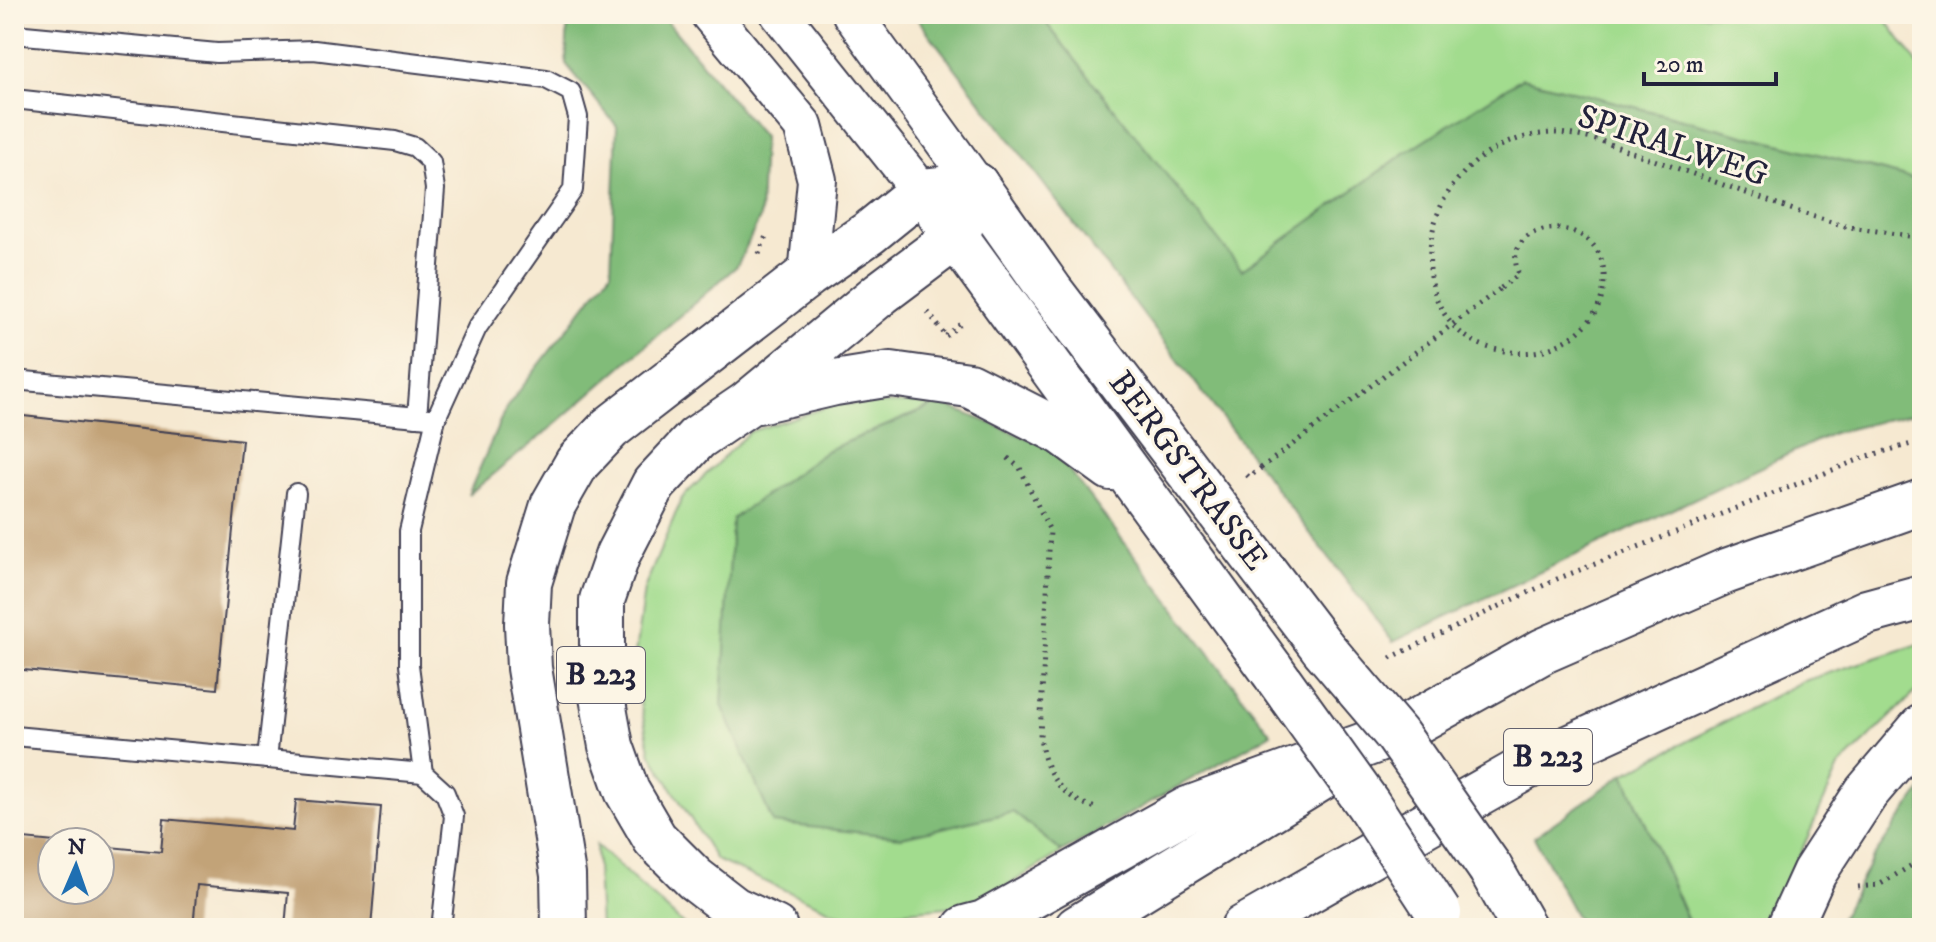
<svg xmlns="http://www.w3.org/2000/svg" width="1936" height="942" font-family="'IM FELL DW Pica',serif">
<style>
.green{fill:#a2dc8e;stroke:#627f64;stroke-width:2}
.forest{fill:#81bc79;stroke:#526f5a;stroke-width:2}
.building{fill:#c2a378}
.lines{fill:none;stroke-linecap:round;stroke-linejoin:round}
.lane-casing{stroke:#424052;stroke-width:22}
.street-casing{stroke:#424052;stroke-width:42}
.secondary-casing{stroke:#424052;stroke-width:48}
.primary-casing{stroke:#424052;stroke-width:48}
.path{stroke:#424052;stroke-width:5;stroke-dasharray:2 6;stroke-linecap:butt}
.lane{stroke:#fff;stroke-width:18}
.street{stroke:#fff;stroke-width:38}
.secondary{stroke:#fff;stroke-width:44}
.primary{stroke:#fff;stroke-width:44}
.primary-bridge-casing{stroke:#424052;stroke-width:48;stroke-linecap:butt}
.path-bridge{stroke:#424052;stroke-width:5;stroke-dasharray:2 6;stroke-linecap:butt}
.primary-bridge{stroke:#fff;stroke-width:44}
.labels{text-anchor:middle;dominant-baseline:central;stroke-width:6;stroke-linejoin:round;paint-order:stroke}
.shield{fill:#fcf5e5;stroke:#63616e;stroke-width:2}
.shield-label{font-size:32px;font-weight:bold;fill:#22223b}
.street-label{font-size:34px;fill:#22223b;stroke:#fcf5e5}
</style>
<rect width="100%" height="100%" fill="#fcf5e5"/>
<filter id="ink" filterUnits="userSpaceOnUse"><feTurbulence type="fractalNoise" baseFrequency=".0125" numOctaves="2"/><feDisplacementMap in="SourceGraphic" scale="16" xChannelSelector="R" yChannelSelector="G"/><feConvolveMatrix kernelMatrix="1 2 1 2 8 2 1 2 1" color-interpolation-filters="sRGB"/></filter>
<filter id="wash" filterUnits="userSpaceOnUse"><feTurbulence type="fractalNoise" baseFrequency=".006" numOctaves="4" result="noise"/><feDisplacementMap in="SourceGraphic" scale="32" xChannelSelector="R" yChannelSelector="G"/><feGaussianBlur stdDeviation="1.8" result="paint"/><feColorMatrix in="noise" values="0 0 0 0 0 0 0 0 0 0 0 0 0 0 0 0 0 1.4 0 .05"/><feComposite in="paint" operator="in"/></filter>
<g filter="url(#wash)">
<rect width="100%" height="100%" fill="#f6e9d1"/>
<g class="green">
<path d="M 1039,14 L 1882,14 L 1922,70 L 1922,181 L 1522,78 L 1405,153 L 1242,271 Z"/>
<path d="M 940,403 L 828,450 L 901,837 L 1013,812 L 1062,852 L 977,904 L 846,917 L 716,860 L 651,754 L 633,669 L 644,589 L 682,498 L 749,432 L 836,404 Z"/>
<path d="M 1922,643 L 1922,686 L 1839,767 L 1767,928 L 1691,928 L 1624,774 L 1801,682 Z"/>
<path d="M 596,845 L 687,928 L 600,928 Z"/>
</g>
<g class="forest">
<path d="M 568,14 L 661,14 L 763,137 L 760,218 L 737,266 L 552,427 L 468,495 L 506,408 L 611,272 L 617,126 L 566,64 Z"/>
<path d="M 914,14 L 1039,14 L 1242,270 L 1405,153 L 1522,78 L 1922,181 L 1922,411 L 1833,433 L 1393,642 Z"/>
<path d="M 940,403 L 1052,448 L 1271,734 L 1062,852 L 1013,812 L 901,837 L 773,823 L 722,705 L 732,519 L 828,450 Z"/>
<path d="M 1624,774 L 1691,928 L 1582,928 L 1534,837 Z"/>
<path d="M 1922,789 L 1922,928 L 1836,928 L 1872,859 Z"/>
</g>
<g id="blocks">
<g class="building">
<path d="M 14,415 L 242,440 L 217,689 L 14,669 Z"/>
<path d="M 296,800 L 381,807 L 371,928 L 285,928 L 288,893 L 197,885 L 193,928 L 14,928 L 14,838 L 55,842 L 52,842 L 52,890 L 100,890 L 100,846 L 161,852 L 164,819 L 293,831 Z"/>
</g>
</g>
</g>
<g filter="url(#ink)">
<use href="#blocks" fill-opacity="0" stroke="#424052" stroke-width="2"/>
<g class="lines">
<defs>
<g id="lane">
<path d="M 14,34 L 217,53 L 314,50 L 546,79 L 571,92 L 578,117 L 573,190 L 477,328 L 436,418 L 409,531 L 409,665 L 423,773 L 445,793 L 454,816 L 441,928"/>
<path d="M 14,99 L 395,141 L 415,147 L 431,162 L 435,189 L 417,417"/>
<path d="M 14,380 L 429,418"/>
<path d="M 14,736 L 423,773"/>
<path d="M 267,759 L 296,493"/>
</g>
<g id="street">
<path d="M 710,14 L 803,126 L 817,180 L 808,275"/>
<path d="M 780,14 L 921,191"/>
<path d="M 852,14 L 976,185"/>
</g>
<path id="secondary" d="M 1077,928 L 1349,761"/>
<g id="primary">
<path d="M 976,185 L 1050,290 L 1323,648"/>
<path d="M 940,215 L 1272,670"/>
<path d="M 758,401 L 835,383 L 891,374 L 969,385 L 1063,433 L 1111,468"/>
<path d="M 1490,868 L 1524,928"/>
<path d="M 564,928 L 563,875 L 529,668 L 527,624 L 529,583 L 553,505 L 577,463 L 610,428 L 808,275 L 869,233 L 921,191 L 976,185"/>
<path d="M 775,928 L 734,909 L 695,879 L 655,839 L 627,791 L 611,746 L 602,697 L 602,600 L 618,554 L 654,484 L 697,438 L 747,404 L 881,293 L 957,236 L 976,185"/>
<path d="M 965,928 L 984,923 L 1188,809 L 1392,735 L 1543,651 L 1724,572 L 1922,502"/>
<path d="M 1243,928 L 1523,769 L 1867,612 L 1922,597"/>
<path d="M 1789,928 L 1814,873 L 1866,793 L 1922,727"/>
</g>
</defs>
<use href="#lane" class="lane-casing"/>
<use href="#street" class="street-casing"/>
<use href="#secondary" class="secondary-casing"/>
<use href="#primary" class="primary-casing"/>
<g class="path">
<path d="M 759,254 L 767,233"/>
<path d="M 1501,288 L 1519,274 C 1493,215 1622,205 1602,296 C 1596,320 1575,338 1553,347 C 1538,353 1521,354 1505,351 C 1437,342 1417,274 1437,216 C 1454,167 1503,134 1554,133 C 1570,133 1586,138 1601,141 L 1802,213 L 1844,226 L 1922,238"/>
<path d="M 928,312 L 946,336"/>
<path d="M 946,336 L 964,321"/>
<path d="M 1008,458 L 1020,468 L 1050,531 L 1040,736 C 1044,772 1060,798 1096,808"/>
<path d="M 1247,475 L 1249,477 L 1261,468"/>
<path d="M 1390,658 L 1557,579 L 1868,456 L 1922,441"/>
<path d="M 1858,887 L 1879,885 L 1922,859"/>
</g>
<use href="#lane" class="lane"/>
<use href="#street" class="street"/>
<use href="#secondary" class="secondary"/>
<use href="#primary" class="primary"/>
<defs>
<g id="primary-bridge">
<path d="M 1323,648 L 1397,735 L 1490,868"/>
<path d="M 1272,670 L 1368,804 L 1439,913"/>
</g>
</defs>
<use href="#primary-bridge" class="primary-bridge-casing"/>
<path class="path-bridge" d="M 1261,468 L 1501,288"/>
<use href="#primary-bridge" class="primary-bridge"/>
</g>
</g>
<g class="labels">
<g class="shield">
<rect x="557" y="647" width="88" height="56" rx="6"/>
<rect x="1504" y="729" width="88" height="56" rx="6"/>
</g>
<g class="shield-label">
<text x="601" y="675">B 223</text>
<text x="1548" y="757">B 223</text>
</g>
<g class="street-label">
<text transform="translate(1673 146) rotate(18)">SPIRALWEG</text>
<text transform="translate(1188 471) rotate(53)">BERGSTRASSE</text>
</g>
</g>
<rect width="1936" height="942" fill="none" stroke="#fcf5e5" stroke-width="48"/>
<g transform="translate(76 866) rotate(2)"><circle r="38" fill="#fcf5e5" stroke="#a5a1a1" stroke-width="2"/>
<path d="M0-6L14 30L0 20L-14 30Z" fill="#1f6fb2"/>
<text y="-12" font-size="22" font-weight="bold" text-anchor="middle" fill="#22223b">N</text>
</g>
<path d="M1644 72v12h132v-12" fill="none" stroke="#22223b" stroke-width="4"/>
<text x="1656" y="72" font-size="24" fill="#22223b" stroke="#fcf5e5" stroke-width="6" paint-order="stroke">20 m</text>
</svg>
